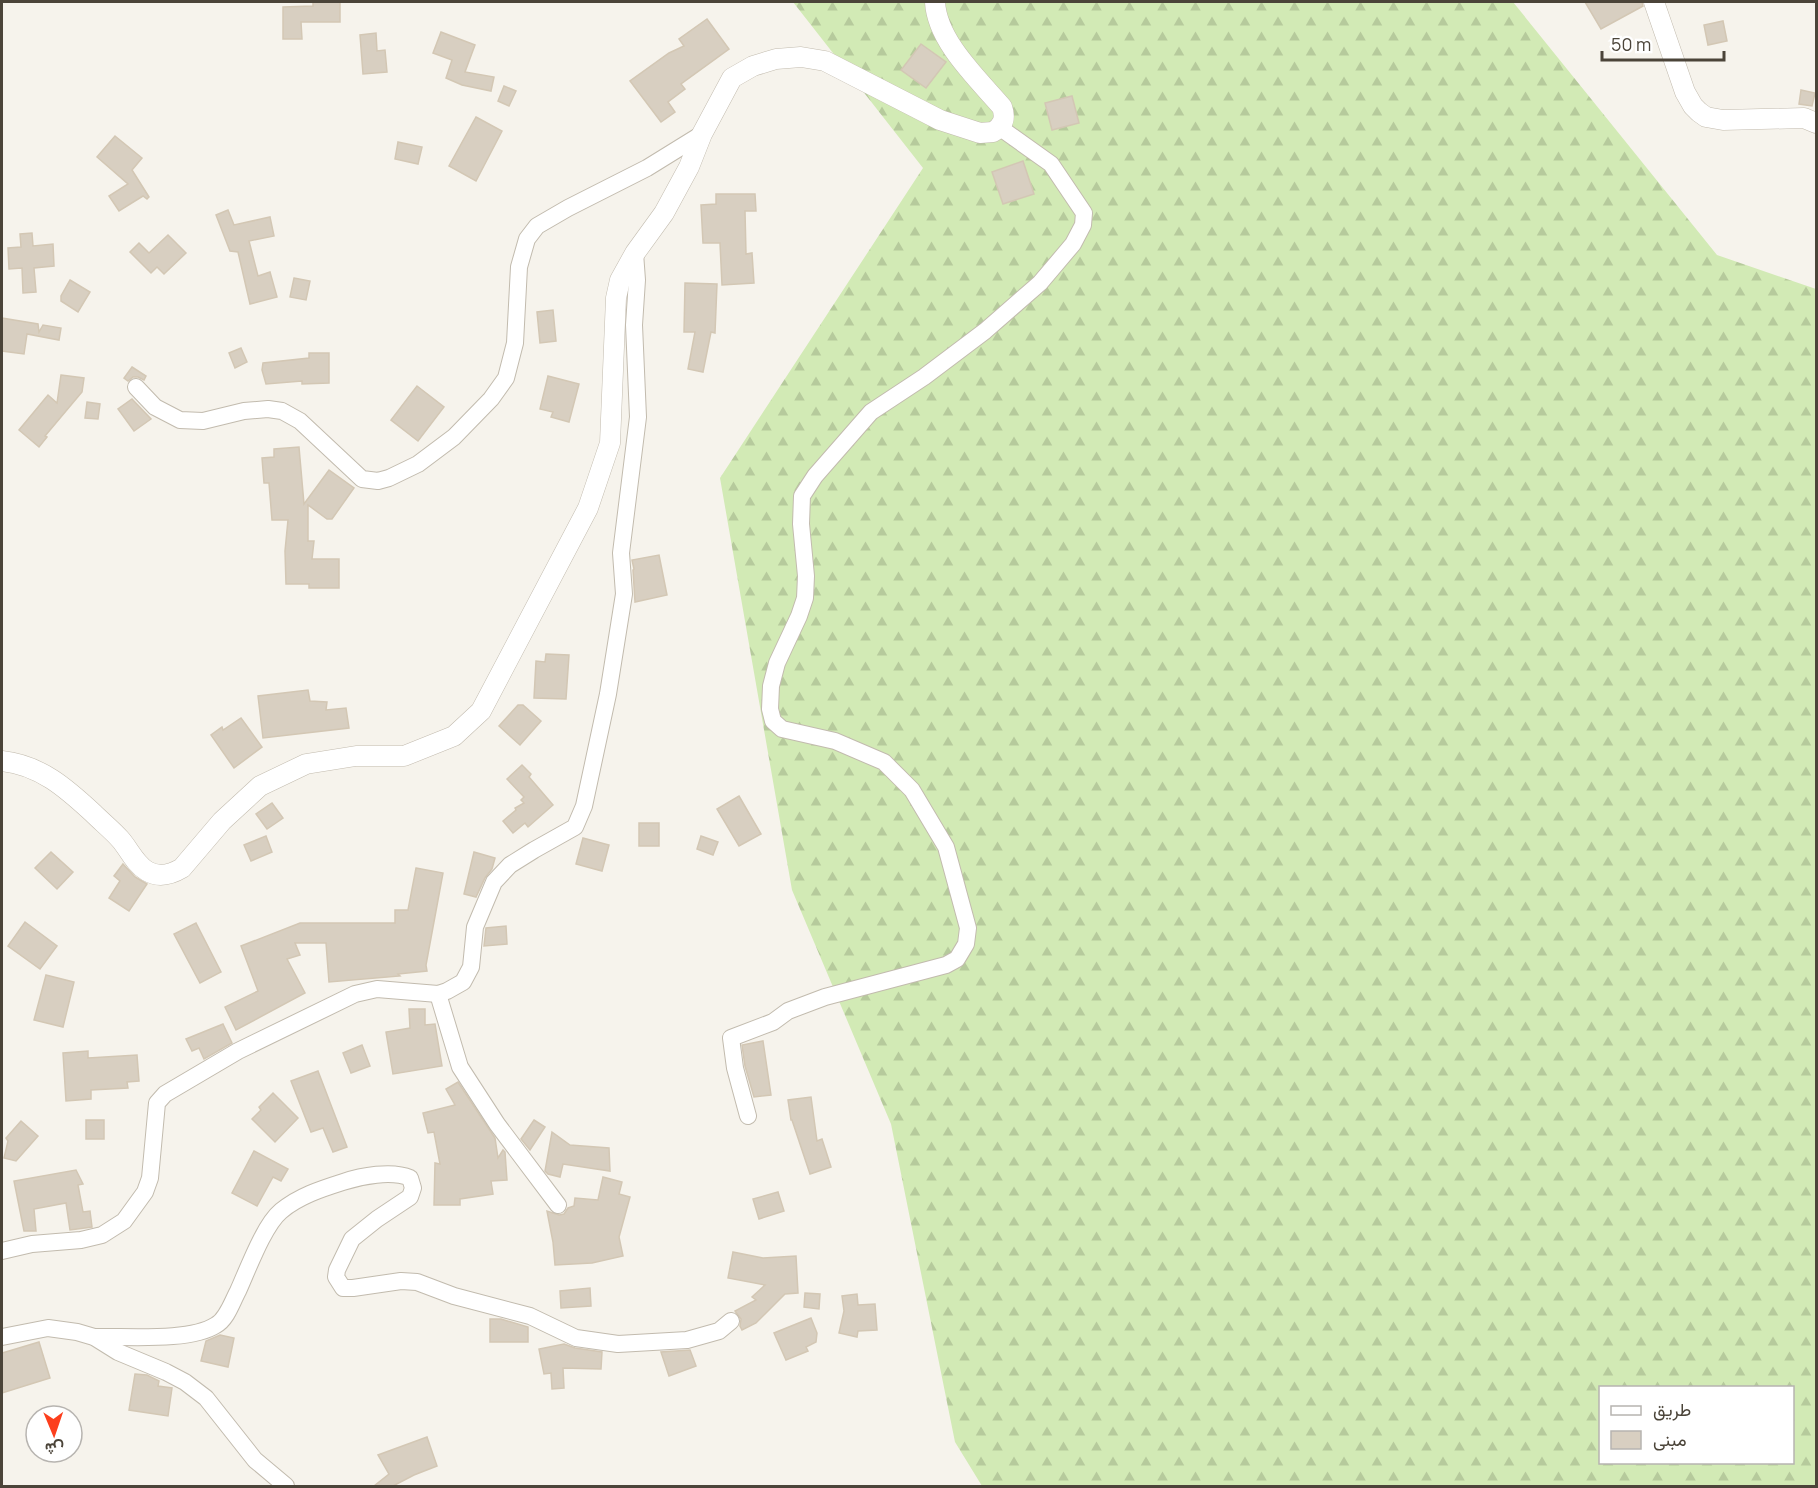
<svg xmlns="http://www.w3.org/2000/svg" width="1818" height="1488" font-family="Manrope,Vazirmatn,sans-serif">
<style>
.forest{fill:url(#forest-firs);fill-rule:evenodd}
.building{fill:#d8cfc1;stroke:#d3c7b4;stroke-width:1.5}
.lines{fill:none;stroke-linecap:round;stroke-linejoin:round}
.minor-casing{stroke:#c2bbae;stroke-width:18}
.tertiary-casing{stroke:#c2bbae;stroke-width:21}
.minor{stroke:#fff;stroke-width:16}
.tertiary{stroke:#fff;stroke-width:20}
</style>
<defs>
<pattern id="forest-firs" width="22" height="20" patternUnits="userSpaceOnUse" patternTransform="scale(1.5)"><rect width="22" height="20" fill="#d2eab5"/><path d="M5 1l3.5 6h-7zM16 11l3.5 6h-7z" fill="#b6ca9c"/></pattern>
</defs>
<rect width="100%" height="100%" fill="#f6f3ec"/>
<path class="forest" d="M 793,2 L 1513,2 L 1717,255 L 1816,289 L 1816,1486 L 982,1486 L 955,1442 L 891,1124 L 792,890 L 720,478 L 923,168 ZM 1600,1388 L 1792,1388 L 1792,1462 L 1600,1462 Z"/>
<g class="building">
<path d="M 313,2 L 340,2 L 340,22 L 301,22 L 302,39 L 283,39 L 283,7 L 313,6 Z"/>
<path d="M 1585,2 L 1642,2 L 1643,6 L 1601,29 Z"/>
<path d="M 707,19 L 729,49 L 681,84 L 685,89 L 668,102 L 675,112 L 661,122 L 630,81 L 669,53 L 684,46 L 679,39 Z"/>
<path d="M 1723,21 L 1727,41 L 1708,45 L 1704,25 Z"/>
<path d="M 441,32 L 475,45 L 465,72 L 494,77 L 491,91 L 462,85 L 446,78 L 452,60 L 433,53 Z"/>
<path d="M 376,33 L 377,51 L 385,50 L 387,72 L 363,74 L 360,35 Z"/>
<path d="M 921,44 L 946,62 L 926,88 L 901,70 Z"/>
<path d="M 504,86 L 516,91 L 509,106 L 498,101 Z"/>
<path d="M 1801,90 L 1815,93 L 1812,106 L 1799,104 Z"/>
<path d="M 1072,96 L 1079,123 L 1052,130 L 1045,103 Z"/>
<path d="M 476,117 L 502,131 L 476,181 L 449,166 Z"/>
<path d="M 115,136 L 142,158 L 132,170 L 149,197 L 147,199 L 143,196 L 119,211 L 109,196 L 128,184 L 97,157 Z"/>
<path d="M 398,142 L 422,147 L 418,164 L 395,159 Z"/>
<path d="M 1023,161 L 1034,194 L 1003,204 L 992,172 Z"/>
<path d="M 716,194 L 755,194 L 756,211 L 745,211 L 746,254 L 752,253 L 754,283 L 722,285 L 720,243 L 703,243 L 701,205 L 716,204 Z"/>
<path d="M 228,210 L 234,225 L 270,217 L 274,236 L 249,241 L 258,276 L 270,272 L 277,297 L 250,304 L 238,252 L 230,251 L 216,215 Z"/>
<path d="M 32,233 L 33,246 L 53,244 L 54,266 L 34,268 L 36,292 L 23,293 L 22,268 L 9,269 L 8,248 L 21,247 L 20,234 Z"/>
<path d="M 168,235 L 186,253 L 164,274 L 157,267 L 151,273 L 130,252 L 139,243 L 149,253 Z"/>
<path d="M 294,278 L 310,281 L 306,300 L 290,297 Z"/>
<path d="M 70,280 L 90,292 L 78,312 L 61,301 L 61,296 Z"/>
<path d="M 685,283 L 717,284 L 715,333 L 711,332 L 703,372 L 688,369 L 695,332 L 684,332 Z"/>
<path d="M 553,310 L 556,341 L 540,343 L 537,312 Z"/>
<path d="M 2,318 L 38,324 L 39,332 L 43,325 L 61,328 L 59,340 L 27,334 L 24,354 L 2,351 Z"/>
<path d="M 241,348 L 247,362 L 235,368 L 229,353 Z"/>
<path d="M 309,353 L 329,353 L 329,383 L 302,384 L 302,381 L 266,384 L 262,370 L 263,363 L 309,358 Z"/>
<path d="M 132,367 L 146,376 L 144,380 L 138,377 L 133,377 L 128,381 L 124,378 Z"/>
<path d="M 61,375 L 84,378 L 82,392 L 45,436 L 47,437 L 39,447 L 19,430 L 48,395 L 57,403 Z"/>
<path d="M 548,376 L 579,384 L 569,422 L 551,417 L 553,412 L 540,409 Z"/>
<path d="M 417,386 L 444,407 L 418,441 L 391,420 Z"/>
<path d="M 132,399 L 151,419 L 134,431 L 118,409 Z"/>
<path d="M 87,402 L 100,404 L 98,419 L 85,418 Z"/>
<path d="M 299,447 L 304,504 L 329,470 L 354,488 L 332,519 L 327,519 L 308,505 L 308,541 L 314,541 L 312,559 L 339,559 L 339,588 L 309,588 L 309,584 L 286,584 L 285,551 L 288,520 L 272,520 L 269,483 L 264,483 L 262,458 L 274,457 L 274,449 Z"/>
<path d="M 659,555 L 667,595 L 635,602 L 633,570 L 634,569 L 632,560 Z"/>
<path d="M 546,654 L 569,655 L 566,699 L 534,698 L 536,661 L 545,662 Z"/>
<path d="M 308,690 L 310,701 L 327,702 L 326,710 L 346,708 L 349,728 L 263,738 L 258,696 Z"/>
<path d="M 518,705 L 523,705 L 541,721 L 520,745 L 499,726 Z"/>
<path d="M 241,718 L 262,747 L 234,768 L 211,735 L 222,727 L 223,730 Z"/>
<path d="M 522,765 L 531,774 L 529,777 L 553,805 L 528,827 L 525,823 L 513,833 L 503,821 L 516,810 L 515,808 L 524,803 L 521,800 L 524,797 L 507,779 Z"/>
<path d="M 739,796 L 761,834 L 739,846 L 717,809 Z"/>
<path d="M 272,803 L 283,818 L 267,829 L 256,814 Z"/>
<rect x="639" y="823" width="20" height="23"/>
<path d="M 266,836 L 272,852 L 251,861 L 244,845 Z"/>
<path d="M 701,836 L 718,842 L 713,855 L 697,849 Z"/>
<path d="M 583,838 L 609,845 L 602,871 L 576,864 Z"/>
<path d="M 51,852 L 73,872 L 57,889 L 35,868 Z"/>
<path d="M 474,852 L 495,858 L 492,869 L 485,878 L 476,897 L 464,894 Z"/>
<path d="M 123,864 L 135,877 L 147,884 L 129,911 L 109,898 L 120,881 L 114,876 Z"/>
<path d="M 416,868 L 443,873 L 426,965 L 427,971 L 398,974 L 400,976 L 329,982 L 326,943 L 295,943 L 300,955 L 287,959 L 305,993 L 236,1030 L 225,1007 L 258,991 L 241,946 L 300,923 L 395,923 L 395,910 L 408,910 Z"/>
<path d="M 25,922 L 57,946 L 40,969 L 8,946 Z"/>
<path d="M 196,923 L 221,972 L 200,983 L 174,934 Z"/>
<path d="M 506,926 L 507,944 L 484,946 L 486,928 Z"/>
<path d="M 46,975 L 74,982 L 63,1027 L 34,1020 Z"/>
<path d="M 409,1009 L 425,1009 L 425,1025 L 435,1024 L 442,1066 L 393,1074 L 386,1032 L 410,1028 Z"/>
<path d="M 223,1024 L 232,1043 L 204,1059 L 199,1048 L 192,1051 L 186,1039 Z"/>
<path d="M 763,1041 L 771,1095 L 754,1097 L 745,1066 L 742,1045 Z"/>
<path d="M 362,1045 L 370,1066 L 351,1073 L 343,1053 Z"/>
<path d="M 88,1051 L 88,1058 L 137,1055 L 139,1081 L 127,1082 L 128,1088 L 91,1090 L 91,1099 L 66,1101 L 63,1053 Z"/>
<path d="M 318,1071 L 347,1147 L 333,1152 L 323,1128 L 311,1132 L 291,1081 Z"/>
<path d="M 458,1082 L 495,1138 L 498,1158 L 503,1150 L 505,1152 L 507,1180 L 491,1181 L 493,1194 L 460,1199 L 460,1205 L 434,1205 L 435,1163 L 440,1164 L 434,1132 L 428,1133 L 423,1113 L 455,1105 L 446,1089 Z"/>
<path d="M 273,1093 L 298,1118 L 275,1142 L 252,1119 L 261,1110 L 259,1107 Z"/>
<path d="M 811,1097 L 817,1141 L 822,1139 L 831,1167 L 810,1174 L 792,1120 L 791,1120 L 788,1100 Z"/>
<rect x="86" y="1120" width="18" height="19"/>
<path d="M 534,1120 L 545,1127 L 530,1150 L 521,1139 Z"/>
<path d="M 21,1121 L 38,1136 L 16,1161 L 4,1158 L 8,1141 L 6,1138 Z"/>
<path d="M 552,1132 L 570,1145 L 609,1148 L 610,1171 L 563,1164 L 560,1177 L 548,1174 L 545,1171 Z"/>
<path d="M 254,1151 L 288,1169 L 281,1181 L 273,1177 L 257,1206 L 232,1193 Z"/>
<path d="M 76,1170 L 83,1184 L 78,1185 L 83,1212 L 90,1211 L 92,1227 L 70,1230 L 66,1203 L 34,1209 L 36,1231 L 24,1231 L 14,1181 Z"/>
<path d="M 603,1177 L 622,1182 L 619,1194 L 630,1197 L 619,1237 L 623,1256 L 592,1263 L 555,1265 L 553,1242 L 547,1211 L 559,1215 L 564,1214 L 568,1208 L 574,1206 L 575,1198 L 598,1200 Z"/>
<path d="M 778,1192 L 784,1211 L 759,1219 L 753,1199 Z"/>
<path d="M 733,1252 L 763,1258 L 796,1256 L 798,1293 L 785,1294 L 756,1323 L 742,1330 L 740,1326 L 741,1319 L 735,1311 L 756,1300 L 752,1297 L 765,1285 L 728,1278 Z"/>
<path d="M 590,1288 L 591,1306 L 561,1308 L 560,1291 Z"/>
<path d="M 805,1293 L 820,1294 L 819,1309 L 804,1307 Z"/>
<path d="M 857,1294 L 858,1305 L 875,1304 L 877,1330 L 858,1331 L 857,1337 L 839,1333 L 844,1311 L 842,1296 Z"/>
<path d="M 811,1318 L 817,1333 L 816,1342 L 806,1347 L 808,1351 L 786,1360 L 774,1333 Z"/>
<path d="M 490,1319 L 501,1319 L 528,1327 L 528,1342 L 490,1342 Z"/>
<path d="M 220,1335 L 234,1338 L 228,1367 L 201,1361 L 206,1341 Z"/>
<path d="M 39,1342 L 50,1378 L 2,1393 L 2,1353 Z"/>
<path d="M 564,1344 L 575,1348 L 602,1352 L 601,1369 L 563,1368 L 564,1388 L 552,1389 L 551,1373 L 544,1374 L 539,1349 Z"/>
<path d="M 690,1350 L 696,1366 L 669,1376 L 661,1352 Z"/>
<path d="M 135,1374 L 147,1375 L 159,1381 L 158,1386 L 172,1388 L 168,1416 L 129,1410 Z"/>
<path d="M 427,1437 L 437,1466 L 414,1475 L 393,1486 L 374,1486 L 389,1474 L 378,1455 Z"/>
</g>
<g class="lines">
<defs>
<g id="minor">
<path d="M 136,387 L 155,407 L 180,420 L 203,421 L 244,411 L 268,409 L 282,411 L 300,421 L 362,479 L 378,481 L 389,478 L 418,464 L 454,437 L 491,399 L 506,378 L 515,343 L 519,267 L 527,239 L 537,226 L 568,208 L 647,168 L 702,134"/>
<path d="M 438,994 L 460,1067 L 497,1124 L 558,1205"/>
<path d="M 748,1116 L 735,1068 L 731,1038 L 773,1022 L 788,1011 L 825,997 L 946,965 L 957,959 L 966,944 L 968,928 L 946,847 L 912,790 L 884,762 L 835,741 L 782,729 L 773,721 L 770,709 L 771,686 L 777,663 L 799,616 L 805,598 L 806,576 L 801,524 L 802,496 L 815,476 L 871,412 L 924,377 L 985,331 L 1040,283 L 1073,244 L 1083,225 L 1084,213 L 1051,164 L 999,127"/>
<path d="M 2,1251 L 32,1244 L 81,1240 L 102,1235 L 124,1221 L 145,1192 L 150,1178 L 157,1103 L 165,1094 L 238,1051 L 355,994 L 377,989 L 438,994 L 447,991 L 463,982 L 471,967 L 475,927 L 494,882 L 510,865 L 534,850 L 575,827 L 584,806 L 608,694 L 624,594 L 621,553 L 638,417 L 634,325 L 637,280 L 635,253"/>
<path d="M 2,1337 L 48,1328 L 77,1332 L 94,1337 L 118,1352 L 166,1372 L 185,1382 L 206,1398 L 255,1460 L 286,1486"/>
<path d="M 94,1337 C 126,1336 190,1342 216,1325 C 227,1319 232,1302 238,1291 C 248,1269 264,1225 281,1211 C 299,1196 321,1189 343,1182 C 361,1176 392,1170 410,1178 L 413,1188 L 410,1197 L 377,1219 L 352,1239 L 337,1270 L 336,1277 L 343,1288 L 353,1288 L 401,1281 L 417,1282 L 454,1296 L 530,1316 L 576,1338 L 618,1344 L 687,1340 L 719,1331 L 731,1321"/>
</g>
<g id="tertiary">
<path d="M 1654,2 L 1685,92 L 1693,106 L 1699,112 L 1706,117 L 1723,120 L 1804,118 L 1816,123"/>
<path d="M 2,761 C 40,765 66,788 93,813 C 102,822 112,830 120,839 C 129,849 135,864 147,871 C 159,878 172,874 182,868 L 222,821 L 260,786 L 306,764 L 356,756 L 404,756 L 454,736 L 481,711 L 588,508 L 610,443 L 616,298 L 620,280 L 635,253 L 664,213 L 689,167 L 702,134 L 732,78 L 753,66 L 776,59 L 801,57 L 825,61 L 940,120 L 980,133 L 993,132 C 1003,126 1006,118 1002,107 C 977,78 937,41 935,2"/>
</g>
</defs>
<use href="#minor" class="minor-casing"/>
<use href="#tertiary" class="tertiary-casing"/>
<use href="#minor" class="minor"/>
<use href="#tertiary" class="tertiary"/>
</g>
<rect width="1818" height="1488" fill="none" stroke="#4b4439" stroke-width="6"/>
<rect x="1599" y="1386" width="195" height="78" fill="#ffffff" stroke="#b7b4b0" stroke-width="1.5"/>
<rect x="1611" y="1406" width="30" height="9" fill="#ffffff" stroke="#b7b4b0" stroke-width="1.5"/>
<text x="1653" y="1416" font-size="18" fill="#4b4439">طريق</text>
<rect x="1611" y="1431" width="30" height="18" fill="#d8cfc1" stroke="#b7b4b0" stroke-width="1.5"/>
<text x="1653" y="1446" font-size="18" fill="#4b4439">مبنى</text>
<g transform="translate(54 1434) rotate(178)"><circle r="28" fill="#ffffff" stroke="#b7b4b0" stroke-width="1.5"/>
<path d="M0-4.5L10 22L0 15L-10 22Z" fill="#fc3f1d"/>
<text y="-9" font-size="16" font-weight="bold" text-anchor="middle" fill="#4b4439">ش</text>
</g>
<path d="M1602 51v9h122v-9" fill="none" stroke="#4b4439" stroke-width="3"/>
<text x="1611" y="51" font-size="18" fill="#4b4439" stroke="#ffffff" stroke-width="4.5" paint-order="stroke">50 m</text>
</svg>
